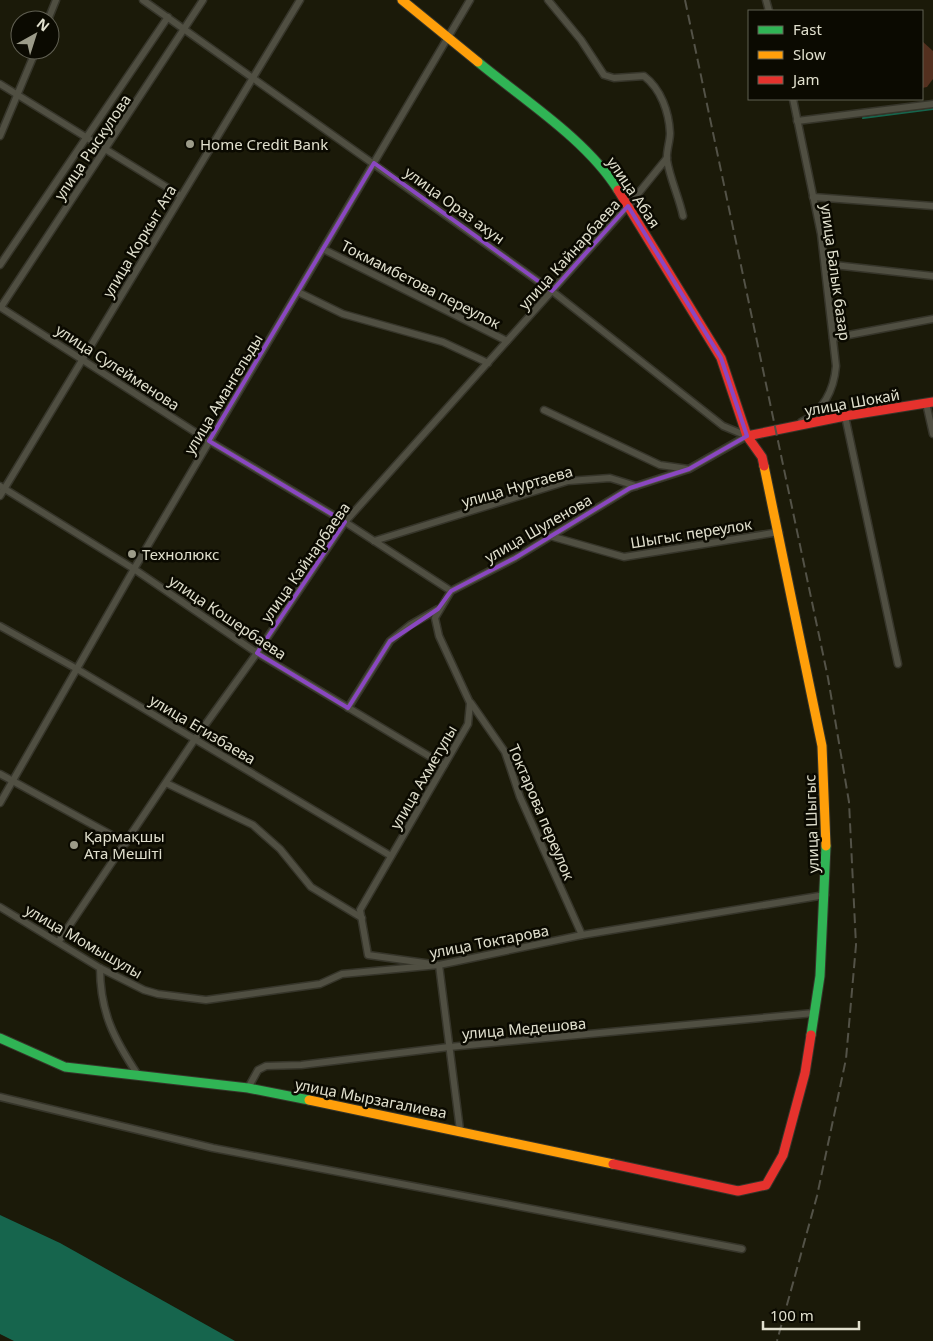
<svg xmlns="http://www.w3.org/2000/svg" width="933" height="1341" font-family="'Noto Sans',sans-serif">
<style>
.pitch{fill:#53301f}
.water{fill:#16654d}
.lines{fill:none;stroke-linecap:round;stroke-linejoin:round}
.stream{stroke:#16654d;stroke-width:2}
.street-casing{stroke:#36352a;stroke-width:9}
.fast-casing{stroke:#36352a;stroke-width:11}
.slow-casing{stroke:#36352a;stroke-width:11}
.jam-casing{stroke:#36352a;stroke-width:11}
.street{stroke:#504f42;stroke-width:6}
.fast{stroke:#30b455;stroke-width:9}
.slow{stroke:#ff9f0a;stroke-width:9}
.jam{stroke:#e5322d;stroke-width:9}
.rail{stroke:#535247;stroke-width:2;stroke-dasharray:10 5;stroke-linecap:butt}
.marked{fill:none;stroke:#8a47c1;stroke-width:4;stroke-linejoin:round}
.poi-dot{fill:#9c9b89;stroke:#0b0a01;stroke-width:2}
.labels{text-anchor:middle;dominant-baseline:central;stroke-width:5;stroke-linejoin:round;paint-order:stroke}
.poi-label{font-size:15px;fill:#e1e0ce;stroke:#0b0a01;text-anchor:start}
.street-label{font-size:15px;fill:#e1e0ce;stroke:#0b0a01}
</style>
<rect width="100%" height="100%" fill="#1b1a09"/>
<path class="pitch" d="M 922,41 L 933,51 L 933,79 L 927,87 L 922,88 Z"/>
<path class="water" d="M 0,1215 L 60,1243 L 235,1341 L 14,1341 L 0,1334 Z"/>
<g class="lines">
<path class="stream" d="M 863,118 L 933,109"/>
<defs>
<g id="street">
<path d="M 143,0 L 552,291 L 723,426 L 747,436"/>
<path d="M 548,0 L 581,40 L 604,75 L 614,78 L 644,76 C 661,89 669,112 670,133 C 670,142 666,151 667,160 C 670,179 679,197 683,216"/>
<path d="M 766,0 L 769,11"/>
<path d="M 48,20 L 56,0"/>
<path d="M 0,84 L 181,196"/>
<path d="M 793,99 L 821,234 L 836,366 C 834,390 823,412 801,422"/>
<path d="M 797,121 L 933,104"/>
<path d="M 0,136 L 36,50"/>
<path d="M 813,197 L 933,206"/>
<path d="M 323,249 L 507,341"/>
<path d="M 825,264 L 933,276"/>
<path d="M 0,265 L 168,17"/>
<path d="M 298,292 L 343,314 L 443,342 L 488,363"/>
<path d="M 0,307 L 209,441 L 345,522 L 451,591"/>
<path d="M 1,307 L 203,0"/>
<path d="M 833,338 L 933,319"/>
<path d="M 926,403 L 933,434"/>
<path d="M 544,410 L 660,465 L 688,469"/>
<path d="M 845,416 L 898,664"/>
<path d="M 0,486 L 134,569 L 257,653 L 444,765"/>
<path d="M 0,496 L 300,0"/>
<path d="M 550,536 L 624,557 L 779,532"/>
<path d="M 374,541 L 568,481 L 610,478 L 636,486"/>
<path d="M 0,626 L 77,669 L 391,856"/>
<path d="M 471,703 L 505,752 L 520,797 L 582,935"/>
<path d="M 348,708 L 390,641 L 410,625 L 438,609"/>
<path d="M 0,774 L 126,843"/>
<path d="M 166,783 L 253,825 L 280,849 L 311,887 L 362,918"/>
<path d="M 0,803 L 134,569 L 470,0"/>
<path d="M 0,907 L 100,968 L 144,990 L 158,994 L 206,1000 L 320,984 L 342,974 L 439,965 L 582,935 L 825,895"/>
<path d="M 59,941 L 195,739 L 257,653 L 345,522 L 628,206 L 667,158"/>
<path d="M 100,968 C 100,1012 114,1039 138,1075"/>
<path d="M 248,1088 L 258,1070 L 266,1066 L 301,1065 L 449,1047 L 814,1013"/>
<path d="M 0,1097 L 213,1148 L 742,1249"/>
<path d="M 460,1130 L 439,965 L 368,955 L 360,910 L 468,724 L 470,703 L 439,636 L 435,618 L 451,591 L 515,558 L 630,488 L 689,469 L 747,436"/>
</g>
<g id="fast">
<path d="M 478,62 C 524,100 587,140 618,190"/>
<path d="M 811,1035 L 820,976 L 826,846"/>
<path d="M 0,1038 L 65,1067 L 248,1088 L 309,1100"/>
</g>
<g id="slow">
<path d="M 402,0 L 478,62"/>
<path d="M 764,466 L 822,746 L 826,846"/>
<path d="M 309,1100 L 613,1164"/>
</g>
<g id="jam">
<path d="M 618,190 L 721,358 L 747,436 L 762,457 L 764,466"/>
<path d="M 747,436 L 845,416 L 933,402"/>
<path d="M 613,1164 L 738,1191 L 766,1185 L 783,1155 L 805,1073 L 811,1035"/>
</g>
</defs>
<use href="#street" class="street-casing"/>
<use href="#fast" class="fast-casing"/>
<use href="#slow" class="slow-casing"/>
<use href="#jam" class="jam-casing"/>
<use href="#street" class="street"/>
<use href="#fast" class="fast"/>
<use href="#slow" class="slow"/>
<use href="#jam" class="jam"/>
<path class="rail" d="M 685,0 L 828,678 L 849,802 L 856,945 L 846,1059 L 817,1196 L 777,1341"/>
</g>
<path class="marked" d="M 374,163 L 552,291 L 628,206 L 721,358 L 747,436 L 689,469 L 630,488 L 515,558 L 451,591 L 438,609 L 390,641 L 348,708 L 257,653 L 345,522 L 209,441 Z"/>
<g class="poi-dot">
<circle cx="190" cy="144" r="5"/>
<circle cx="132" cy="554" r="5"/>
<circle cx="74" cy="845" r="5"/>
</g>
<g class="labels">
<g class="poi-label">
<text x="200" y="144">Home Credit Bank</text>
<text x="142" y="554">Технолюкс</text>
<text x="84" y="836">Қармақшы<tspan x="84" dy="17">Ата Мешіті</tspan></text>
</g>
<g class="street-label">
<text transform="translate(92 147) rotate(-56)">улица Рыскулова</text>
<text transform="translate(634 192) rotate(56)">улица Абая</text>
<text transform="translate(455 205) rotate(36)">улица Ораз ахун</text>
<text transform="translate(139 241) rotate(-59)">улица Коркыт Ата</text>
<text transform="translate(569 254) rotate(-48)">улица Кайнарбаева</text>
<text transform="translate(836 272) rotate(82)">улица Балык базар</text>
<text transform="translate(421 284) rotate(27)">Токмамбетова переулок</text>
<text transform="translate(118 367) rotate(33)">улица Сулейменова</text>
<text transform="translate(223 394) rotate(-59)">улица Амангельды</text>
<text transform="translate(852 402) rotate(-10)">улица Шокай</text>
<text transform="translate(517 486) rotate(-16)">улица Нуртаева</text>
<text transform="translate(538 528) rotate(-30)">улица Шуленова</text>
<text transform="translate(691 533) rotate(-9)">Шыгыс переулок</text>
<text transform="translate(305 562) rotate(-55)">улица Кайнарбаева</text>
<text transform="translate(228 617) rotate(34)">улица Кошербаева</text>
<text transform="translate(203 729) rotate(31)">улица Егизбаева</text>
<text transform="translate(423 777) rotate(-60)">улица Ахметулы</text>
<text transform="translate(542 812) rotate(67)">Токтарова переулок</text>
<text transform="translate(811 824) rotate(-92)">улица Шыгыс</text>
<text transform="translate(84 941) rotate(30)">улица Момышулы</text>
<text transform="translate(489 941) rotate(-11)">улица Токтарова</text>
<text transform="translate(524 1028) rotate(-5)">улица Медешова</text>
<text transform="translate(371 1098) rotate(11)">улица Мырзагалиева</text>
</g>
</g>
<rect x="748" y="10" width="175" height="90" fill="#0b0a01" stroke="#616053"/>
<rect x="758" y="26" width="25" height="8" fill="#30b455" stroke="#616053"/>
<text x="793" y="35" font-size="15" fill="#e1e0ce">Fast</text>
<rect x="758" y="51" width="25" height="8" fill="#ff9f0a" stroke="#616053"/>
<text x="793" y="60" font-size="15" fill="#e1e0ce">Slow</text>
<rect x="758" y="76" width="25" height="8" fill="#e5322d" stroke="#616053"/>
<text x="793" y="85" font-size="15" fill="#e1e0ce">Jam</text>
<g transform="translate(35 35) rotate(39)"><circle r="24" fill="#0b0a01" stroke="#616053"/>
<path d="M0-4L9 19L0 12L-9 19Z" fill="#9c9b89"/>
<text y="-8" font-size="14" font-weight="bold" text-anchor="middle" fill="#e1e0ce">N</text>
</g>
<path d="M763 1321v8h96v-8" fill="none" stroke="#e1e0ce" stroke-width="2.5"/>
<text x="770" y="1321" font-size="15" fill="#e1e0ce" stroke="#0b0a01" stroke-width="4" paint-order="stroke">100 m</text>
</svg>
